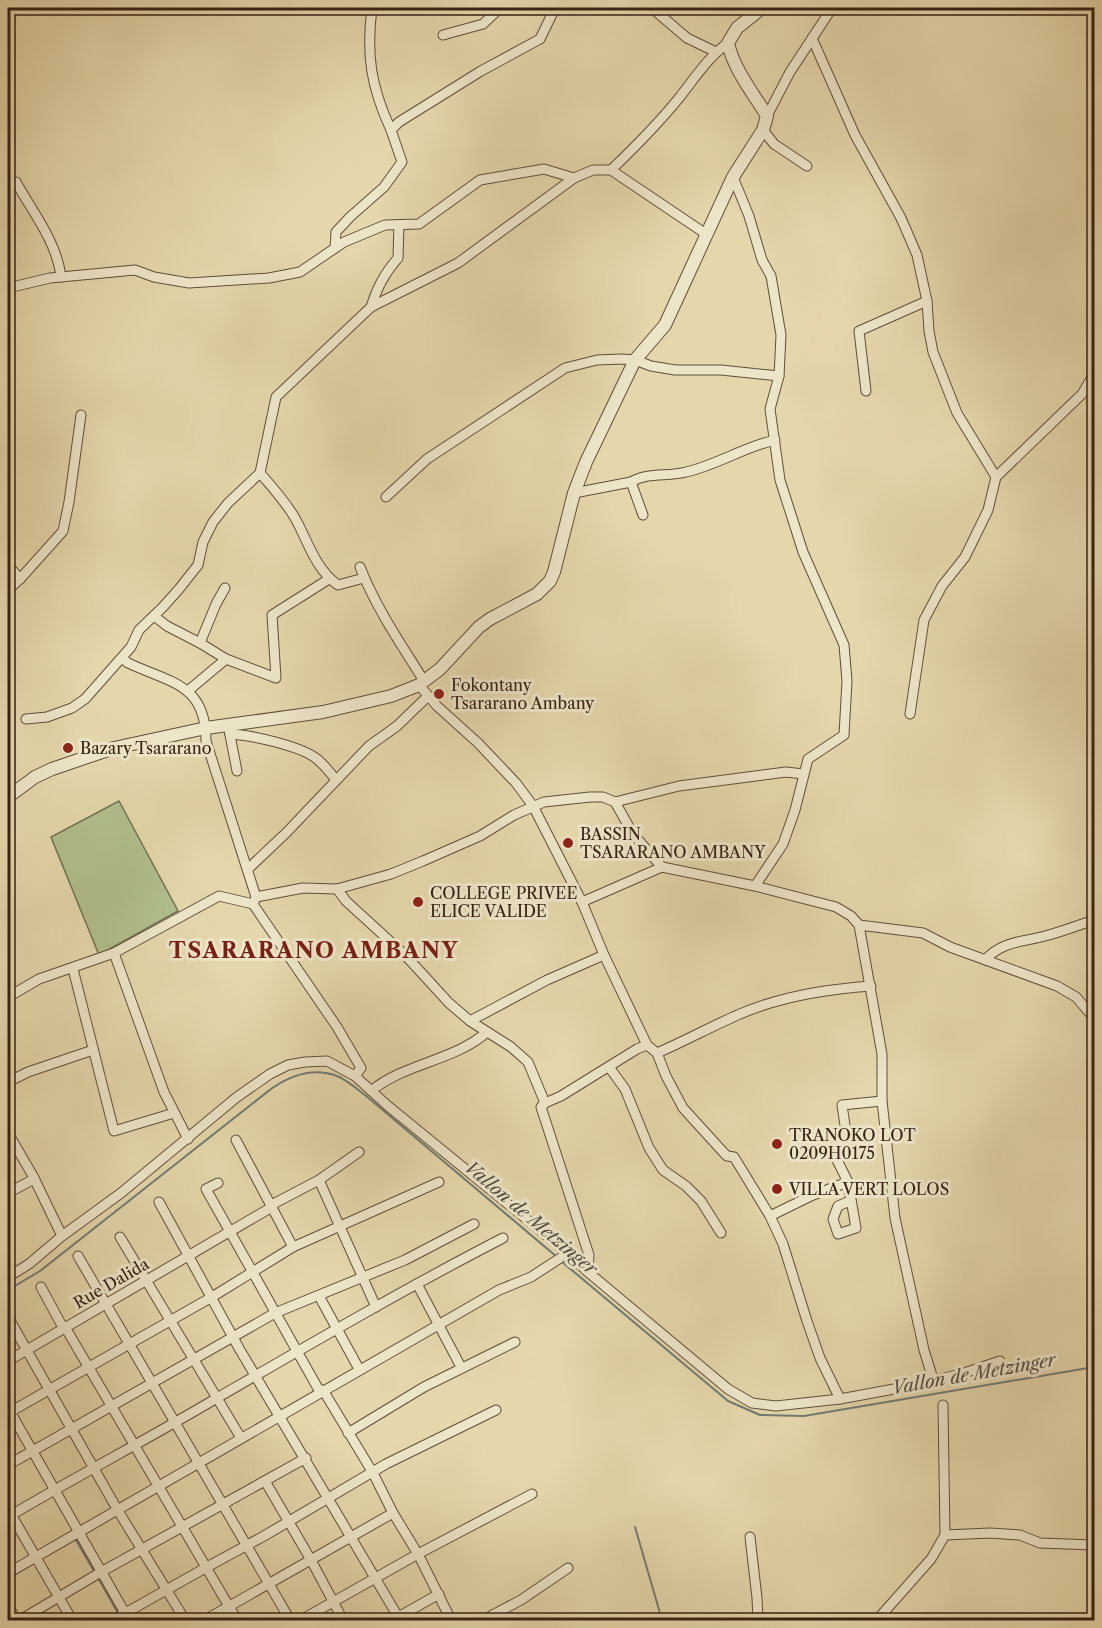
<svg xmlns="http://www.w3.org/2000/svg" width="1102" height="1628" font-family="'Libre Caslon Text',serif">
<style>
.green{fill:#b0bf8c;stroke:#727050;stroke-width:1.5}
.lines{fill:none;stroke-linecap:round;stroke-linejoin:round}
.stream{stroke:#727b74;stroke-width:2}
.minor-casing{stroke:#614e3a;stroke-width:11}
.tertiary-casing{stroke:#614e3a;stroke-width:14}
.minor{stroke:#ede5c8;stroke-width:9}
.tertiary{stroke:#ede5c8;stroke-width:12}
.poi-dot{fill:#8f2418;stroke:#ede5c8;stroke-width:2}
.labels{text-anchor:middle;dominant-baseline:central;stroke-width:6;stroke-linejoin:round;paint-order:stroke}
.poi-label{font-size:16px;fill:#352115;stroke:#ede5c8;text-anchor:start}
.street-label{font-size:16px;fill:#352115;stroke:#ede5c8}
.water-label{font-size:18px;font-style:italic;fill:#534e45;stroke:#ede5c8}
.district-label{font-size:22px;font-weight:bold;letter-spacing:1.5px;fill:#7a1f14;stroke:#ede5c8}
</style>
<rect width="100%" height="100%" fill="#e4d7ab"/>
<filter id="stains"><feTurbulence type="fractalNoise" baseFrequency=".00333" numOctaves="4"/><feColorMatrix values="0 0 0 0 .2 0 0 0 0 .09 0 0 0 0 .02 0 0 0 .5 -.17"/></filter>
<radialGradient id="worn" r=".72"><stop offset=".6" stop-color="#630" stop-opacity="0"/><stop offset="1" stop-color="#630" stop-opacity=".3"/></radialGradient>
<path class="green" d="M 119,801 L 178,911 L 99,955 L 51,837 Z"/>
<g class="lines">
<g class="stream">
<path d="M 561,1261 L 728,1401 L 760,1415 L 804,1416 L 1094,1367"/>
<path d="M 8,1290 L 40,1271 L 271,1089 C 291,1075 313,1067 337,1076 C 347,1080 357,1089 365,1095 L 557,1257"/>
<path d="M 18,1454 L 23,1451"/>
<path d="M 635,1527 L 662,1620"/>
<path d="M 83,1535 L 101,1524"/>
<path d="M 76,1540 L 94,1571"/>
<path d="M 41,1559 L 78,1538"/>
<path d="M 97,1576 L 118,1613"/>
<path d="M 8,1579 L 36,1562"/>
</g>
<defs>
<g id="minor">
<path d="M 372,8 C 366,55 371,87 391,130"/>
<path d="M 652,8 L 687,38 L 716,52"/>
<path d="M 443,35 L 483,24 L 500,8"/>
<path d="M 812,38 L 855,135 L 901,218 L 917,255 L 927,301 L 929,331 L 933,352 L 957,413 L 996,477"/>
<path d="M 767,116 L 790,72 L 832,8"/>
<path d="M 763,130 L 774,144 L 807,166"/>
<path d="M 611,170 C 635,147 658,124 679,98 C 695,78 707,58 728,43"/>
<path d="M 733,177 L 749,216 L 762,260 L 771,276 L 781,335 L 779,376 L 770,409 L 780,480 L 803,552 L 844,645 L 847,681 L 844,735 L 808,759 L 795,810 L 783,844 L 755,886"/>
<path d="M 8,182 L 16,182 C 33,213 57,242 61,277"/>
<path d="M 335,248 L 336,232 L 350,217 L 384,187 L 402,162 L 391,130 L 399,122 L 481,71 L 540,39 L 555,8"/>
<path d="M 8,288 L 50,278 L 135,270 L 154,277 L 189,283 L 269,278 L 300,272 L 344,242 L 385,225 L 419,224 L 480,180 L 544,169 L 574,178"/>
<path d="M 371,307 C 377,288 384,274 398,258 L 399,225"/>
<path d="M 866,391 L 859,331 L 927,301"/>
<path d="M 260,473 C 273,488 285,501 295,518 C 308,541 315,569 338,585 L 364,578"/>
<path d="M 631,482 L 643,515"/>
<path d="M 574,493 L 631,482 C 647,472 668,477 686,472 C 717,465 744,447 775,440"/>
<path d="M 386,497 L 427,459 L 565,368 L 597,360 L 622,359 L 635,360 L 651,366 L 675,370 L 721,370 L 779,376"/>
<path d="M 8,565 L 20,579"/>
<path d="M 360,567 C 376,608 401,644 424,681"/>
<path d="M 8,590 L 20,579 L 63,531 L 69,502 L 81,415"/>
<path d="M 154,616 L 167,626 L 200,643 L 226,659 L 276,678 L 272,615 L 329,579"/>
<path d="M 200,643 L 216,604 L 225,588"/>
<path d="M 419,685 L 437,706 L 478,743 L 516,783 L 533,806 L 582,902 L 604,955 L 647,1045 L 657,1053 L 666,1076 L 683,1108 L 724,1153 L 727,1156 L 734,1157 L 770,1216 L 783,1244 L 807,1321 L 820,1358 L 840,1399"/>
<path d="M 189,690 L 226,659"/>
<path d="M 910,714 L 924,620 L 942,586 L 965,557 L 988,510 L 996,477 L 1082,394 L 1094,374"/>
<path d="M 26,719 L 47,717 L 72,708 L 85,699 L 131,647 L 139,630 L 163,607 L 179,589 L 198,565 L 203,542 L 213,522 L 228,503 L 260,473 L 276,397 L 371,307 L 458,263 L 574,178 L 593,170 L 611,170 L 706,234"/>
<path d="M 229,730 L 237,771"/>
<path d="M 230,734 C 251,735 301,746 317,759 C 324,765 330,772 336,780"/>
<path d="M 615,802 L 633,834 L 662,867"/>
<path d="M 248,869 L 286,833 L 369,746 L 397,726 L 428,696"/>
<path d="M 337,889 L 391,874 L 423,861 L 480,836 L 514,815 L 544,802 L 590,797 L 603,797 L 615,802 L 679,786 L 786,772 L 803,774"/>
<path d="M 256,897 L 303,888 L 337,889 L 346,901 L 405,955 L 449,1003 L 470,1021 L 511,1047 L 528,1062 L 545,1103 L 541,1107 L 589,1255 L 588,1272"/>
<path d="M 582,902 L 662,867 L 755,886 L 836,907 L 851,916 L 859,925 L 882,1054 L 882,1101 L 895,1218 L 924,1350 L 933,1379"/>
<path d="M 253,904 L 337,1027 L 361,1068 L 355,1076"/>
<path d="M 859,925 L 923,933 L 950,947 L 1057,986 L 1076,997 L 1094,1018"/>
<path d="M 114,953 L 164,1092 L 188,1139"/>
<path d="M 985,960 C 1002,941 1023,942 1045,936 C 1061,932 1079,925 1094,920"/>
<path d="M 73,969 L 114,1131 L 174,1113"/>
<path d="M 8,997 L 39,979 L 114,953 L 219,896 L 253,904 L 256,897 L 206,741 C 206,684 171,683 128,663 L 122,658"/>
<path d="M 470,1021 L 547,980 L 604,955"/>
<path d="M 657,1053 C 685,1041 712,1026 740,1014 C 779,997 829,989 871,986"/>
<path d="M 609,1067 L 625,1089 L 649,1148 L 663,1170 L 686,1186 L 701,1201 L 721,1233"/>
<path d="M 8,1082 L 28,1072 L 93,1050"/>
<path d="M 371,1091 C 405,1063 454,1061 487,1032"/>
<path d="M 545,1103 L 561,1096 L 637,1049 L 647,1045"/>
<path d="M 8,1133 L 33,1176 L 62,1236"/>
<path d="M 236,1140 L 293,1247"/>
<path d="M 319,1180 L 376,1307"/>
<path d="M 218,1183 L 206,1189 L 320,1392"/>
<path d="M 8,1193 L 34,1179"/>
<path d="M 850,1201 L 838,1206 L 833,1219 L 838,1234 L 856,1228 L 848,1182 L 835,1156 L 834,1148 L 846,1132 L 842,1105 L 882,1101"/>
<path d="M 159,1202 L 240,1350 L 400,1620"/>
<path d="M 770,1216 L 813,1195 L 848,1182"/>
<path d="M 120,1237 L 241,1438"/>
<path d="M 78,1256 L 290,1620"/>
<path d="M 8,1277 L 29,1264 L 62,1236 L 121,1193 L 237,1097 L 270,1074 L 288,1065 L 305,1062 L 327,1061 L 355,1076 L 388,1106 L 568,1253 L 588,1272 L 728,1389 L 752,1403 L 776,1406 L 840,1399 L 905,1387 L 961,1374 L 1000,1361"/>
<path d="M 417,1284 L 461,1367"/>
<path d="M 41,1287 L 61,1324 L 65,1327 L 237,1620"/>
<path d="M 319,1296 L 359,1369"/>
<path d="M 8,1317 L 117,1509 L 185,1620"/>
<path d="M 8,1361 L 272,1207 L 275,1203 L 319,1180 L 359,1152"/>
<path d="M 323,1390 L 373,1473 L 393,1513 L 418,1554 L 451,1620"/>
<path d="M 943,1405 L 945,1535"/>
<path d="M 8,1408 L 129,1620"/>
<path d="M 10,1412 L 212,1297 L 293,1247 L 439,1182"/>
<path d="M 348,1433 L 424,1387 L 515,1342"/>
<path d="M 8,1465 L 275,1313 L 405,1260 L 474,1224"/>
<path d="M 265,1481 L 311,1560 L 343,1620"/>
<path d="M 8,1509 L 72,1620"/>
<path d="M 8,1517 C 77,1476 148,1439 217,1398 C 312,1343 406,1288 503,1238"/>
<path d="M 750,1537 L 757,1598 L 758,1620"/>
<path d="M 8,1573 L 499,1290 L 531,1277 L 568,1253"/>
<path d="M 8,1605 L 16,1620"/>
<path d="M 20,1620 L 101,1572 L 306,1458"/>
<path d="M 113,1620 L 207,1567 L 264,1536 L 386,1464 L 496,1410"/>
<path d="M 205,1620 L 393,1513"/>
<path d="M 301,1620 L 418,1554 L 532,1494"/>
<path d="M 393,1620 L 439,1594"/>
<path d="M 483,1620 L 521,1600 L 568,1568"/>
<path d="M 877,1620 L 931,1559 L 945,1535 L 990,1533 L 1020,1535 L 1040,1543 L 1094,1545"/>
</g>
<path id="tertiary" d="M 8,797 L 35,777 L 52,769 L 114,748 L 206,728 L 323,712 L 391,696 L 419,685 L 440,669 L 479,627 L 490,619 L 537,594 L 550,581 L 554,572 L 574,493 L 586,462 L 635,360 L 665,325 L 733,177 L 763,130 L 767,116 C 753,93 734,70 728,43 L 737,28 L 762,8"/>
</defs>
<use href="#minor" class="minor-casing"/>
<use href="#tertiary" class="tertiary-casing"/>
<use href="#minor" class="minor"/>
<use href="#tertiary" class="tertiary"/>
</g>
<g class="poi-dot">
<circle cx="439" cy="694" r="6"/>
<circle cx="68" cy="748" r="6"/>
<circle cx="568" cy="843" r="6"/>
<circle cx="418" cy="902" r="6"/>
<circle cx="777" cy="1144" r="6"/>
<circle cx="777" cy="1189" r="6"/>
</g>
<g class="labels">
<g class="poi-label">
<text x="451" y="685">Fokontany<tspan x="451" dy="18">Tsararano Ambany</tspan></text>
<text x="80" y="748">Bazary Tsararano</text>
<text x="580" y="834">BASSIN<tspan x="580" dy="18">TSARARANO AMBANY</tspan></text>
<text x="430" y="893">COLLEGE PRIVEE<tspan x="430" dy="18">ELICE VALIDE</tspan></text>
<text x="789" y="1135">TRANOKO LOT<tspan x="789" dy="18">0209H0175</tspan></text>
<text x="789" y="1189">VILLA VERT LOLOS</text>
</g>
<g class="street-label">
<text transform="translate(111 1283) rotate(-30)">Rue Dalida</text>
</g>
<g class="water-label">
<text transform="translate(531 1218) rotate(40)">Vallon de Metzinger</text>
<text transform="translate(974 1374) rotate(-10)">Vallon de Metzinger</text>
</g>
<g class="district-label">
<text x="314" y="950">TSARARANO AMBANY</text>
</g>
</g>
<rect width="1102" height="1628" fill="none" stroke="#e4d7ab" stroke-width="30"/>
<rect x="9" y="9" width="1084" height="1610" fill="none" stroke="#352115" stroke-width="3"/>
<rect x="15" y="15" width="1072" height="1598" fill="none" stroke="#352115" stroke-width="1.5"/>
<rect width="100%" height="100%" filter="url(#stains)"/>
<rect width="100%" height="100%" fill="url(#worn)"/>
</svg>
